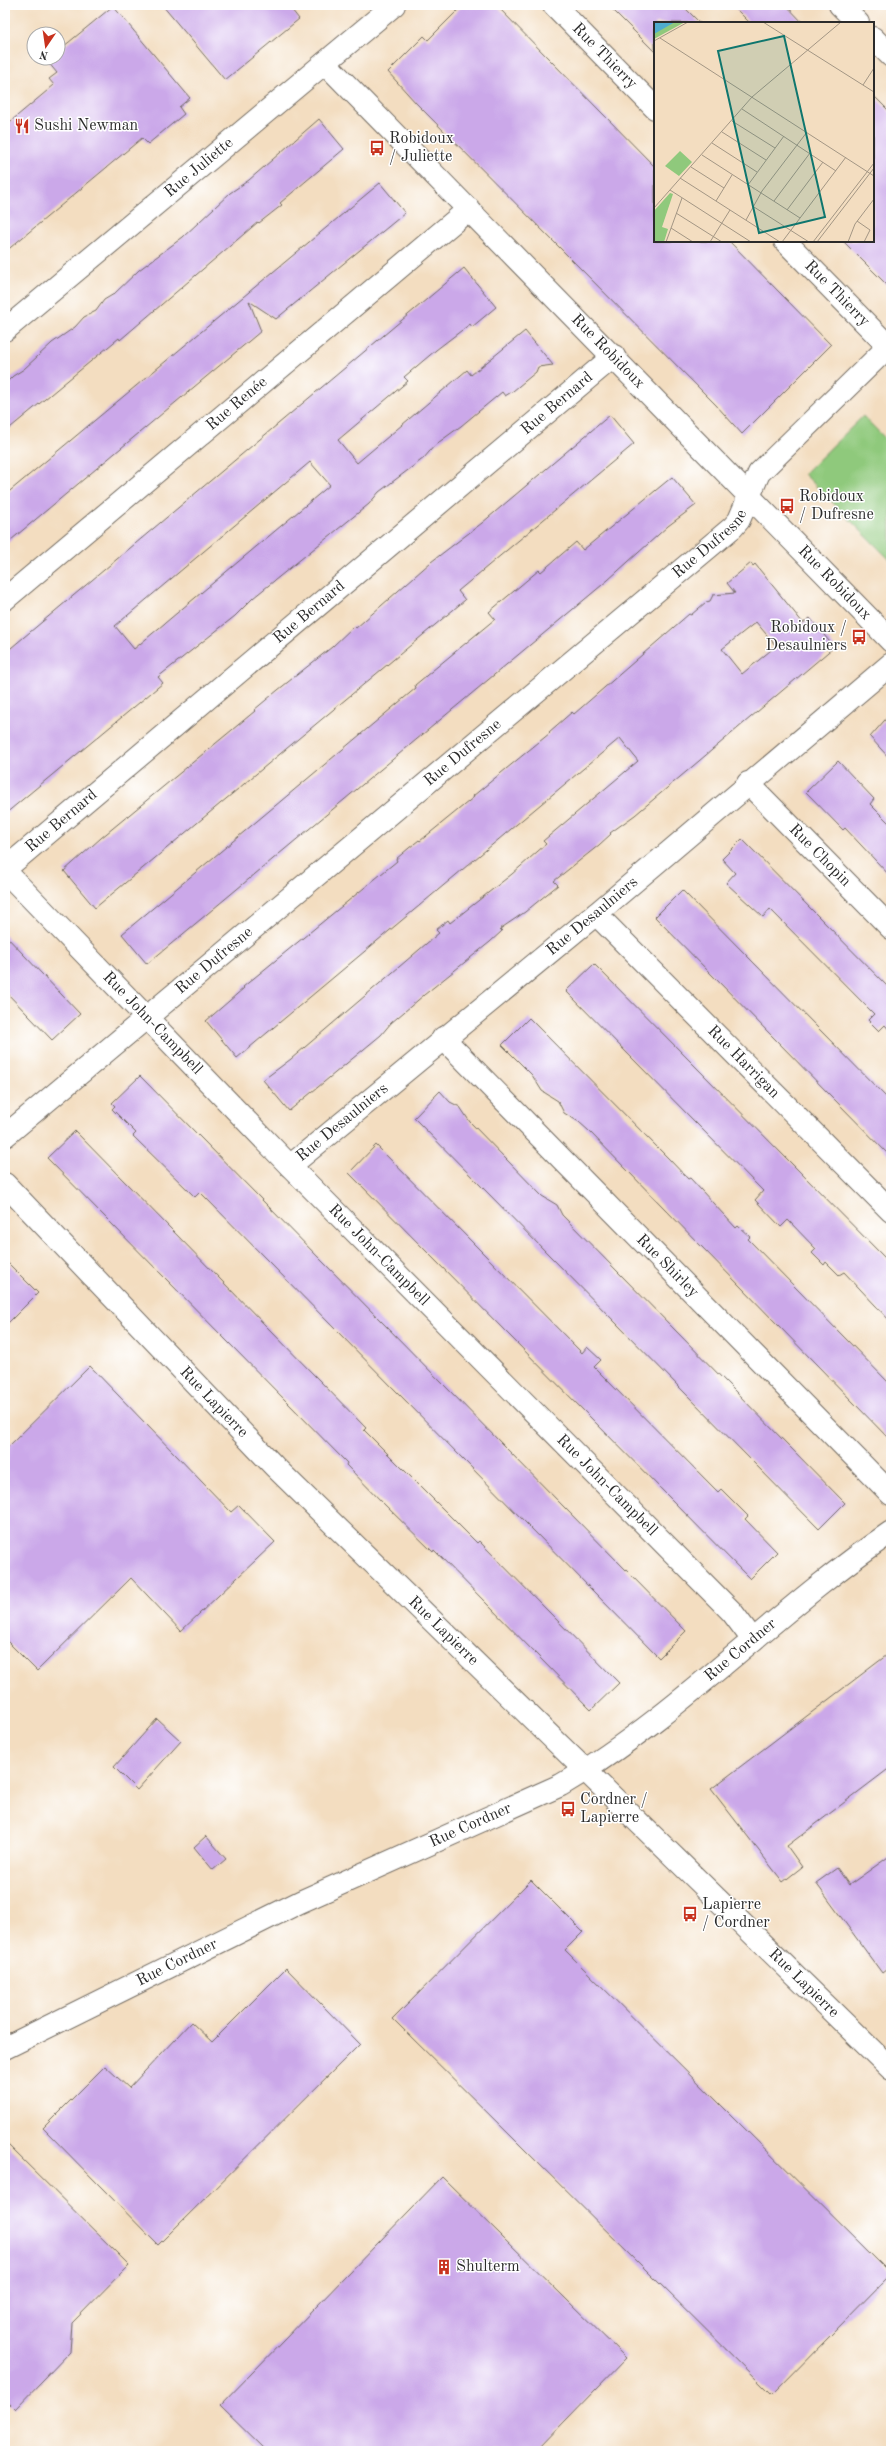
<svg xmlns="http://www.w3.org/2000/svg" width="896" height="2456" font-family="'Old Standard TT',serif">
<style>
.green{fill:#8fc97c;stroke:#5d7a54}
.building{fill:#cba8e9;fill-rule:evenodd}
.lines{fill:none;stroke-linecap:round;stroke-linejoin:round}
.minor-casing{stroke:#71695f;stroke-width:24}
.minor{stroke:#fff;stroke-width:22}
.labels{text-anchor:middle;dominant-baseline:central;stroke-width:3;stroke-linejoin:round;paint-order:stroke}
.street-label{font-size:16px;fill:#2b2b2b;stroke:#fff}
.poi-label{font-size:16px;fill:#2b2b2b;stroke:#fff;text-anchor:start}
.inset-road{fill:none;stroke:#a39684;stroke-width:1}
.view{fill:#0f766e;fill-opacity:0.15;stroke:#0f766e;stroke-width:2}
.inset-edge{fill:none;stroke:#2b2b2b;stroke-width:2}
</style>
<rect width="100%" height="100%" fill="#fff"/>
<filter id="ink" filterUnits="userSpaceOnUse"><feTurbulence type="fractalNoise" baseFrequency=".025" numOctaves="2"/><feDisplacementMap in="SourceGraphic" scale="8" xChannelSelector="R" yChannelSelector="G"/><feConvolveMatrix kernelMatrix="1 2 1 2 8 2 1 2 1" color-interpolation-filters="sRGB"/></filter>
<filter id="wash" filterUnits="userSpaceOnUse"><feTurbulence type="fractalNoise" baseFrequency=".012" numOctaves="4" result="noise"/><feDisplacementMap in="SourceGraphic" scale="16" xChannelSelector="R" yChannelSelector="G"/><feGaussianBlur stdDeviation="0.9" result="paint"/><feColorMatrix in="noise" values="0 0 0 0 0 0 0 0 0 0 0 0 0 0 0 0 0 1.4 0 .05"/><feComposite in="paint" operator="in"/></filter>
<g filter="url(#wash)">
<rect width="100%" height="100%" fill="#f3ddc0"/>
<path class="green" d="M 863,416 L 891,444 L 891,561 L 804,474 Z"/>
<g id="blocks">
<g class="building">
<path d="M 162,5 L 288,5 L 299,19 L 225,80 Z"/>
<path d="M 463,5 L 496,5 L 655,167 L 655,241 L 729,241 L 831,345 L 742,434 L 716,405 L 416,103 L 388,72 L 424,36 L 428,40 Z"/>
<path d="M 608,5 L 682,5 L 700,23 L 655,23 L 655,52 Z"/>
<path d="M 732,5 L 786,5 L 803,23 L 750,23 Z"/>
<path d="M 113,6 L 190,98 L 179,107 L 184,114 L 148,144 L 142,138 L 5,252 L 5,126 L 54,85 L 49,79 L 57,73 L 48,62 L 53,58 L 58,58 L 58,54 L 65,49 L 63,47 Z"/>
<path d="M 873,95 L 891,113 L 891,289 L 843,241 L 873,241 Z"/>
<path d="M 319,119 L 344,149 L 280,203 L 282,205 L 259,223 L 258,222 L 120,340 L 119,338 L 5,432 L 5,384 L 13,376 L 24,369 L 52,343 L 75,327 L 84,317 L 96,311 L 104,300 L 114,294 L 139,270 L 183,237 L 230,193 L 249,180 Z"/>
<path d="M 380,183 L 405,213 L 276,319 L 249,301 L 261,331 L 5,545 L 5,495 Z"/>
<path d="M 464,268 L 496,307 L 472,327 L 470,324 L 436,350 L 404,377 L 408,381 L 338,440 L 357,463 L 467,370 L 471,375 L 525,331 L 553,365 L 538,367 L 536,372 L 513,391 L 505,396 L 502,392 L 461,426 L 435,445 L 424,458 L 379,492 L 369,504 L 253,598 L 235,616 L 158,677 L 163,683 L 5,814 L 5,653 ZM 310,462 L 330,485 L 134,649 L 115,626 Z"/>
<path d="M 610,415 L 634,444 L 458,591 L 465,600 L 95,908 L 64,871 L 101,838 L 255,711 L 254,710 L 278,690 L 332,647 L 354,626 L 356,628 L 431,562 L 482,523 Z"/>
<path d="M 672,477 L 696,505 L 668,526 L 608,580 L 147,964 L 122,934 L 416,688 L 415,685 L 495,619 L 489,612 L 539,570 L 541,572 L 576,542 L 583,550 Z"/>
<path d="M 751,563 L 753,566 L 755,564 L 803,623 L 810,618 L 834,647 L 635,815 L 610,833 L 611,834 L 599,845 L 554,881 L 558,885 L 525,912 L 500,929 L 502,931 L 490,942 L 424,995 L 391,1023 L 381,1035 L 289,1111 L 263,1080 L 291,1059 L 433,938 L 439,933 L 436,930 L 448,920 L 450,923 L 512,874 L 546,844 L 543,841 L 638,761 L 620,738 L 237,1058 L 206,1021 L 244,988 L 243,987 L 397,861 L 396,859 L 409,848 L 419,840 L 420,841 L 474,797 L 473,796 L 550,733 L 549,732 L 572,712 L 574,714 L 689,614 L 691,615 L 706,602 L 710,601 L 713,595 L 735,593 L 727,583 ZM 756,622 L 776,646 L 742,674 L 722,649 Z"/>
<path d="M 891,713 L 891,760 L 870,737 Z"/>
<path d="M 838,761 L 874,799 L 870,804 L 891,825 L 891,877 L 845,828 L 843,830 L 806,792 Z"/>
<path d="M 742,839 L 891,990 L 891,1032 L 885,1025 L 879,1031 L 868,1020 L 874,1014 L 770,909 L 763,917 L 726,883 L 735,873 L 722,859 Z"/>
<path d="M 682,890 L 891,1102 L 891,1157 L 655,917 Z"/>
<path d="M 5,935 L 80,1014 L 52,1040 L 5,991 Z"/>
<path d="M 594,964 L 891,1264 L 891,1322 L 844,1272 L 839,1275 L 826,1262 L 824,1265 L 812,1253 L 816,1249 L 788,1220 L 781,1227 L 755,1200 L 763,1191 L 566,991 Z"/>
<path d="M 529,1018 L 669,1159 L 688,1179 L 690,1178 L 736,1228 L 738,1226 L 750,1237 L 748,1239 L 891,1385 L 891,1441 L 589,1131 L 579,1122 L 564,1113 L 558,1101 L 542,1091 L 532,1075 L 502,1045 Z"/>
<path d="M 140,1076 L 686,1631 L 659,1658 L 204,1196 L 200,1192 L 195,1197 L 133,1136 L 136,1133 L 112,1109 L 115,1106 L 112,1103 Z"/>
<path d="M 440,1091 L 450,1102 L 460,1107 L 470,1122 L 542,1196 L 557,1205 L 562,1215 L 845,1503 L 819,1529 L 414,1118 Z"/>
<path d="M 75,1131 L 366,1428 L 364,1430 L 477,1543 L 479,1541 L 619,1683 L 591,1710 L 434,1550 L 433,1552 L 385,1505 L 346,1465 L 347,1463 L 47,1158 Z"/>
<path d="M 376,1145 L 582,1353 L 587,1347 L 601,1360 L 594,1367 L 718,1492 L 721,1489 L 748,1516 L 745,1519 L 777,1552 L 750,1579 L 349,1173 Z"/>
<path d="M 5,1260 L 38,1293 L 5,1326 Z"/>
<path d="M 90,1366 L 231,1512 L 239,1505 L 275,1542 L 181,1631 L 131,1578 L 37,1671 L 5,1639 L 5,1450 Z"/>
<path d="M 891,1652 L 891,1767 L 787,1846 L 802,1867 L 783,1882 L 711,1789 Z"/>
<path d="M 157,1719 L 181,1741 L 137,1790 L 114,1767 Z"/>
<path d="M 206,1836 L 226,1859 L 213,1870 L 194,1847 Z"/>
<path d="M 891,1855 L 891,1966 L 882,1973 L 816,1883 L 837,1868 L 849,1885 Z"/>
<path d="M 531,1880 L 583,1932 L 565,1950 L 891,2274 L 772,2395 L 393,2019 Z"/>
<path d="M 286,1968 L 360,2044 L 158,2245 L 43,2128 L 105,2066 L 129,2088 L 191,2022 L 212,2042 Z"/>
<path d="M 5,2142 L 129,2265 L 72,2323 L 70,2352 L 15,2409 L 5,2399 Z"/>
<path d="M 442,2177 L 626,2358 L 536,2451 L 266,2451 L 220,2406 Z"/>
</g>
</g>
</g>
<g filter="url(#ink)">
<use href="#blocks" fill-opacity="0" stroke="#71695f" stroke-width="1"/>
<g class="lines">
<defs>
<g id="minor">
<path id="s1" d="M 554,5 L 655,108"/>
<path d="M 840,5 L 858,23"/>
<path d="M 873,38 L 891,56"/>
<path id="s2" d="M 325,63 L 891,641"/>
<path id="s3" d="M 785,241 L 889,347"/>
<path id="s4" d="M 5,330 L 394,5"/>
<path id="s5" d="M 5,599 L 469,209"/>
<path id="s6" d="M 748,783 L 891,928"/>
<path id="s7" d="M 5,869 L 614,356"/>
<path id="s8" d="M 5,871 L 290,1166 L 732,1612 L 753,1640"/>
<path id="s9" d="M 596,914 L 891,1211"/>
<path id="s10" d="M 443,1038 L 891,1494"/>
<path id="s11" d="M 5,1136 L 733,527 L 739,520 L 759,473 L 891,344"/>
<path id="s12" d="M 290,1166 L 596,914 L 891,664"/>
<path id="s13" d="M 5,1184 L 275,1467 L 891,2069"/>
<path id="s14" d="M 5,2048 L 300,1902 L 561,1785 C 681,1714 776,1610 891,1532"/>
</g>
</defs>
<use href="#minor" class="minor-casing"/>
<use href="#minor" class="minor"/>
</g>
</g>
<defs>
<symbol id="restaurant-bare" viewBox="-9 -9 18 18"><path d="M-5-6h1v4h1v-4h1v4h1v-4h1v5L-1.5 .5V6h-2V.5L-5-1ZM5-6V6H3V1.5H1.5Q1.5-4 5-6Z" fill="#c8321e" stroke="#fff" stroke-width="2.5" paint-order="stroke"/></symbol>
<symbol id="bus-bare" viewBox="-9 -9 18 18"><path d="M-5-6H5V4H4V6H2V4H-2V6H-4V4H-5ZM-3.5-4V0h7V-4ZM-3.5 1.2v1.5H-2V1.2ZM2 1.2v1.5H3.5V1.2Z" fill="#c8321e" stroke="#fff" stroke-width="2.5" paint-order="stroke"/></symbol>
<symbol id="building-bare" viewBox="-9 -9 18 18"><path d="M-4-6H4V6H1V3H-1V6H-4ZM-2.5-4.3h1.7v1.8h-1.7ZM.8-4.3h1.7v1.8H.8ZM-2.5-1h1.7V.8h-1.7ZM.8-1h1.7V.8H.8Z" fill="#c8321e" stroke="#fff" stroke-width="2.5" paint-order="stroke"/></symbol>
</defs>
<g fill-rule="evenodd">
<use href="#restaurant-bare" x="11" y="115" width="22" height="22"/>
<use href="#bus-bare" x="366" y="137" width="22" height="22"/>
<use href="#bus-bare" x="776" y="495" width="22" height="22"/>
<use href="#bus-bare" x="848" y="626" width="22" height="22"/>
<use href="#bus-bare" x="557" y="1798" width="22" height="22"/>
<use href="#bus-bare" x="679" y="1903" width="22" height="22"/>
<use href="#building-bare" x="433" y="2256" width="22" height="22"/>
</g>
<g class="labels">
<g class="street-label">
<text stroke="none"><textPath href="#s1" startOffset="72">Rue Thierry</textPath></text>
<text stroke="none"><textPath href="#s4" startOffset="253">Rue Juliette</textPath></text>
<text stroke="none"><textPath href="#s3" startOffset="74">Rue Thierry</textPath></text>
<text stroke="none"><textPath href="#s2" startOffset="404">Rue Robidoux</textPath></text>
<text stroke="none"><textPath href="#s5" startOffset="303">Rue Renée</textPath></text>
<text stroke="none"><textPath href="#s7" startOffset="722">Rue Bernard</textPath></text>
<text stroke="none"><textPath href="#s11" startOffset="921">Rue Dufresne</textPath></text>
<text stroke="none"><textPath href="#s2" startOffset="728">Rue Robidoux</textPath></text>
<text stroke="none"><textPath href="#s7" startOffset="398">Rue Bernard</textPath></text>
<text stroke="none"><textPath href="#s11" startOffset="597">Rue Dufresne</textPath></text>
<text stroke="none"><textPath href="#s7" startOffset="74">Rue Bernard</textPath></text>
<text stroke="none"><textPath href="#s6" startOffset="102">Rue Chopin</textPath></text>
<text stroke="none"><textPath href="#s12" startOffset="392">Rue Desaulniers</textPath></text>
<text stroke="none"><textPath href="#s11" startOffset="273">Rue Dufresne</textPath></text>
<text stroke="none"><textPath href="#s8" startOffset="212">Rue John-Campbell</textPath></text>
<text stroke="none"><textPath href="#s9" startOffset="209">Rue Harrigan</textPath></text>
<text stroke="none"><textPath href="#s12" startOffset="68">Rue Desaulniers</textPath></text>
<text stroke="none"><textPath href="#s8" startOffset="536">Rue John-Campbell</textPath></text>
<text stroke="none"><textPath href="#s10" startOffset="320">Rue Shirley</textPath></text>
<text stroke="none"><textPath href="#s13" startOffset="302">Rue Lapierre</textPath></text>
<text stroke="none"><textPath href="#s8" startOffset="860">Rue John-Campbell</textPath></text>
<text stroke="none"><textPath href="#s13" startOffset="626">Rue Lapierre</textPath></text>
<text stroke="none"><textPath href="#s14" startOffset="840">Rue Cordner</textPath></text>
<text stroke="none"><textPath href="#s14" startOffset="516">Rue Cordner</textPath></text>
<text stroke="none"><textPath href="#s14" startOffset="192">Rue Cordner</textPath></text>
<text stroke="none"><textPath href="#s13" startOffset="1130">Rue Lapierre</textPath></text>
</g>
<g class="poi-label">
<text x="34" y="126">Sushi Newman</text>
<text x="389" y="139">Robidoux<tspan x="389" dy="18">/ Juliette</tspan></text>
<text x="799" y="497">Robidoux<tspan x="799" dy="18">/ Dufresne</tspan></text>
<text x="847" y="628" text-anchor="end">Robidoux /<tspan x="847" dy="18">Desaulniers</tspan></text>
<text x="580" y="1800">Cordner /<tspan x="580" dy="18">Lapierre</tspan></text>
<text x="702" y="1905">Lapierre<tspan x="702" dy="18">/ Cordner</tspan></text>
<text x="456" y="2267">Shulterm</text>
</g>
</g>
<g transform="translate(654 22)">
<rect width="220" height="220" fill="#f3ddc0"/>
<path d="M 0,0 L 31,0 L 0,17 ZM 26,129 L 38,140 L 25,154 L 11,144 ZM 16,171 L 19,172 L 8,205 L 14,207 L 10,220 L 0,220 L 0,189 Z" fill="#8fc97c"/>
<path d="M 0,0 L 21,0 L 0,12 Z" fill="#4facce"/>
<path class="inset-road" d="M 109,0 L 220,70M 6,16 L 220,154M 0,19 L 34,0M 209,63 L 220,46M 88,87 L 182,149M 78,99 L 121,126M 68,110 L 112,138M 58,121 L 103,150M 48,133 L 146,196M 37,145 L 70,166M 26,156 L 126,220M 94,163 L 130,114M 16,168 L 97,220M 62,179 L 78,153M 120,179 L 156,131M 100,185 L 155,220M 0,186 L 98,75 L 187,0M 133,188 L 169,140M 22,191 L 68,220M 92,198 L 108,169 L 153,110M 203,199 L 216,208 L 210,220M 17,206 L 39,220M 12,220 L 28,176M 56,220 L 76,188M 128,220 L 192,135M 159,220 L 220,141M 163,220 L 220,146M 194,220 L 201,202 L 220,177"/>
<path class="view" d="M 130,14 L 171,195 L 105,211 L 64,29 Z"/>
<rect width="220" height="220" class="inset-edge"/>
</g>
<rect width="896" height="2456" fill="none" stroke="#fff" stroke-width="20"/>
<g transform="translate(46 46) rotate(193)"><circle r="19" fill="#ffffff" stroke="#aaaaaa"/>
<path d="M0-3L7 15L0 10L-7 15Z" fill="#c8321e"/>
<text y="-6" font-size="11" font-weight="bold" text-anchor="middle" fill="#2b2b2b">N</text>
</g>
</svg>
